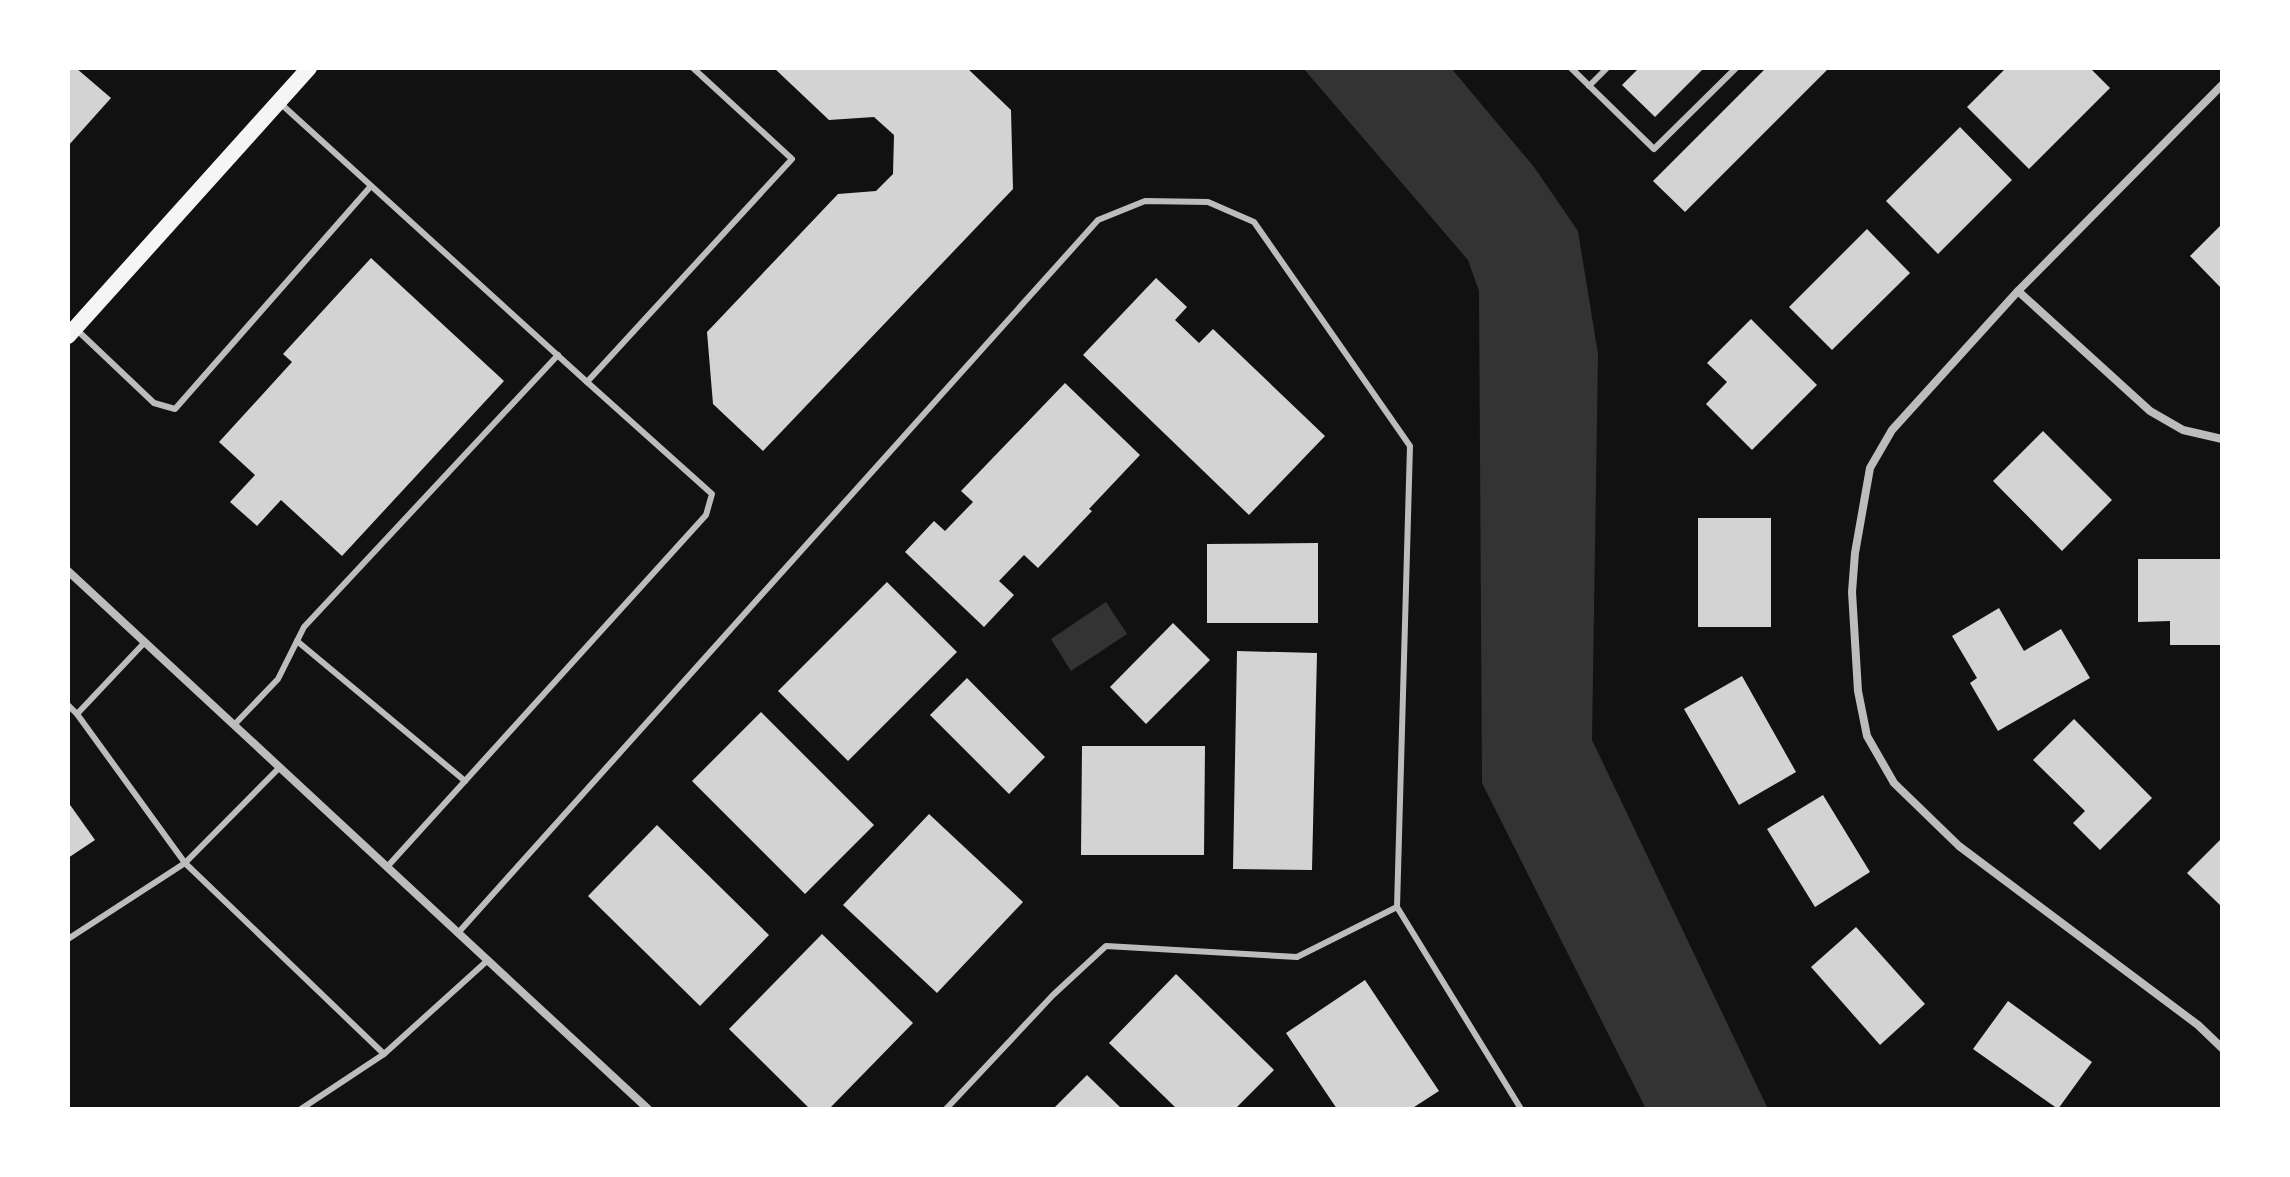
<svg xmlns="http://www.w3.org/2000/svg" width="2290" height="1177" font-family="'Fira Sans',sans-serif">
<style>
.water{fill:#333}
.building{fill:#d3d3d3}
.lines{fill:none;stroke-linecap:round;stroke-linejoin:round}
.service{stroke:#bcbcbc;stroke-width:6}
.minor{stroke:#bcbcbc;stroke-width:8}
.secondary{stroke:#f5f5f5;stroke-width:16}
</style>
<rect width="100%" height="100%" fill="#111"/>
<g class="water">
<path d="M 1303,68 L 1451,68 L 1534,167 L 1578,231 L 1598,354 L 1592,740 L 1768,1109 L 1646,1109 L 1482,783 L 1479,291 L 1468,260 Z"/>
<path d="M 1106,602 L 1127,634 L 1071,671 L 1051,639 Z"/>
</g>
<g class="building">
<path d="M 68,68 L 76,68 L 111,98 L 68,146 Z"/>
<path d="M 774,68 L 967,68 L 1011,110 L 1013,189 L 763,451 L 713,404 L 707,332 L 838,194 L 876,191 L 893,174 L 894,135 L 874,117 L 829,120 Z"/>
<path d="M 1639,68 L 1704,68 L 1655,117 L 1622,85 Z"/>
<path d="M 1766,68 L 1829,68 L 1685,212 L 1653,181 Z"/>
<path d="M 2006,68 L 2090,68 L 2110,88 L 2029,169 L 1967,107 Z"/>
<path d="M 1960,127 L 2012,180 L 1938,254 L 1886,201 Z"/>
<path d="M 2222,224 L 2222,289 L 2190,256 Z"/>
<path d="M 1867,229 L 1910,273 L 1832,350 L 1789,307 Z"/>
<path d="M 371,258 L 504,381 L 342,556 L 281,500 L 257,526 L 230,502 L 255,475 L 219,442 L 292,362 L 283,354 Z"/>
<path d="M 1156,278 L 1187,307 L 1175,320 L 1199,343 L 1213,329 L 1325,436 L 1249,515 L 1083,355 Z"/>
<path d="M 1751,319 L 1817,385 L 1752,450 L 1706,404 L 1727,382 L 1707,363 Z"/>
<path d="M 1065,383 L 1140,455 L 1089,509 L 1092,511 L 1038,568 L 1024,555 L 999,581 L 1014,595 L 984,627 L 905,552 L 934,521 L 945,531 L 973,502 L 961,491 Z"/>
<path d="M 2043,431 L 2112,500 L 2062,551 L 1993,481 Z"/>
<rect x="1698" y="518" width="73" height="109"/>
<path d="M 1318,543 L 1318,623 L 1207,623 L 1207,544 Z"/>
<path d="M 2138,559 L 2222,559 L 2222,645 L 2170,645 L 2170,621 L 2138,622 Z"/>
<path d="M 887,582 L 957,652 L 848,761 L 778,691 Z"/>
<path d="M 1999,608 L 2024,651 L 2061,629 L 2090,678 L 1998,731 L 1970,683 L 1977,678 L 1952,636 Z"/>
<path d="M 1173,623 L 1210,660 L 1146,724 L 1110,687 Z"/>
<path d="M 1237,651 L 1317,653 L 1312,870 L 1233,869 Z"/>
<path d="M 1742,676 L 1796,772 L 1739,805 L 1684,709 Z"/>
<path d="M 967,678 L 1045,757 L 1009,794 L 930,715 Z"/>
<path d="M 761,712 L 874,825 L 805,894 L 692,781 Z"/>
<path d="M 2074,719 L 2152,798 L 2100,850 L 2073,823 L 2085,811 L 2033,760 Z"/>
<path d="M 1082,746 L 1205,746 L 1204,855 L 1081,855 Z"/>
<path d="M 1823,795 L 1870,872 L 1815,907 L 1767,829 Z"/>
<path d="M 68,802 L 95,840 L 68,858 Z"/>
<path d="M 929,814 L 1023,902 L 937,993 L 843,905 Z"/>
<path d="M 657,825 L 769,935 L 700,1006 L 588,896 Z"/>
<path d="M 2222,838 L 2222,907 L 2187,873 Z"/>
<path d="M 1856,927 L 1925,1004 L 1880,1045 L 1811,967 Z"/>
<path d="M 822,934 L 913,1023 L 829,1109 L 810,1109 L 729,1029 Z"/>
<path d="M 1176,974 L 1274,1070 L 1235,1109 L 1177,1109 L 1109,1043 Z"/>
<path d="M 1365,980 L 1439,1091 L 1411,1109 L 1337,1109 L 1286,1033 Z"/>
<path d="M 2008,1001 L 2092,1062 L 2058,1109 L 1973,1049 Z"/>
<path d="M 1087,1075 L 1122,1109 L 1053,1109 Z"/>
</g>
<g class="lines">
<g class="service">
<path d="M 1571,68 L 1654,149 L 1736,68"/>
<path d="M 1589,86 L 1607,68"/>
<path d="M 280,103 L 587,382 L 792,159 L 693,68"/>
<path d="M 77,330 L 154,403 L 175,409 L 371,186"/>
<path d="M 297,641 L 465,781"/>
<path d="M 68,705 L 77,714 L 145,642"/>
<path d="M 77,714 L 185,863 L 280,767"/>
<path d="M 234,725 L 278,679 L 304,627 L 558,355"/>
<path d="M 387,867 L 706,515 L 712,494 L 587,382"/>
<path d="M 458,933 L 1098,220 L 1145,201 L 1208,202 L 1254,222 L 1410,446 L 1397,907 L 1521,1109"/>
<path d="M 68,939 L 185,863 L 384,1054 L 488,960"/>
<path d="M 301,1109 L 384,1054"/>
<path d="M 946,1109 L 1053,995 L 1106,946 L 1297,957 L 1397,907"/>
</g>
<g class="minor">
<path d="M 2222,85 L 2018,291 L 1892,430 L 1870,468 L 1855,553 L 1852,592 L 1858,691 L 1867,736 L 1894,783 L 1959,846 L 2198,1025 L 2222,1048"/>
<path d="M 2018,291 L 2150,411 L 2183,430 L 2222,439"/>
<path d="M 68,571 L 648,1109"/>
</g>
<path class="secondary" d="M 68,336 L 309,68"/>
</g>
<rect width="2290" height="1177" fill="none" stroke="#ffffff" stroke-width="140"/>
</svg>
